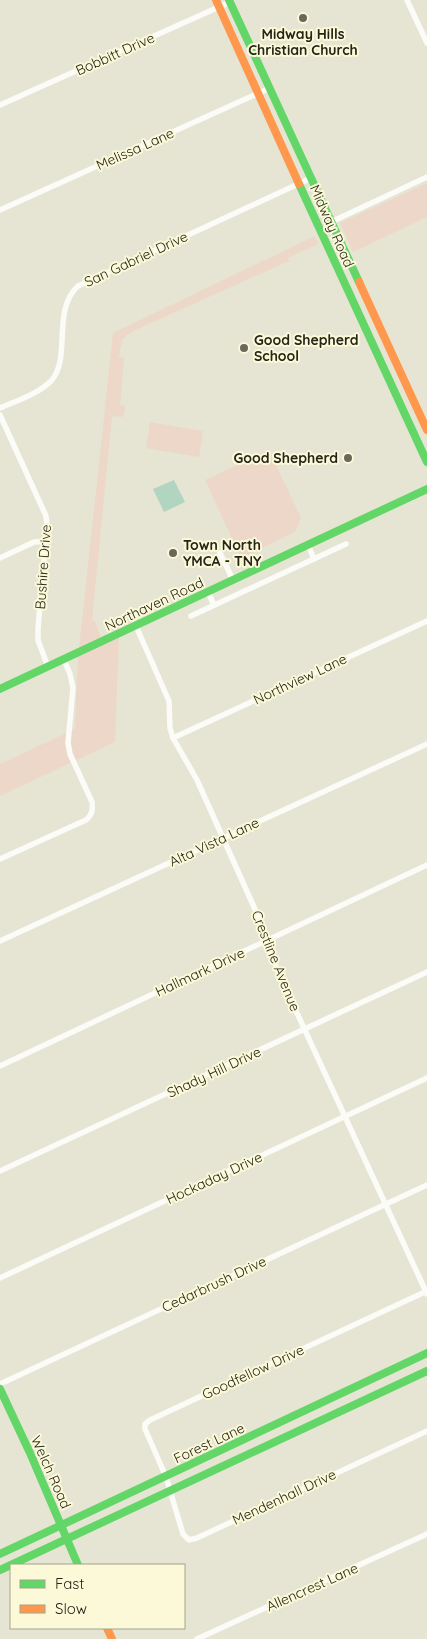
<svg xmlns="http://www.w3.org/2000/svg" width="427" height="1639" font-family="Quicksand,sans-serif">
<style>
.green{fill:#edd7c8}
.water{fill:#b2d5c2}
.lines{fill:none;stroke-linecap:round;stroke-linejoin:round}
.street{stroke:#fbfbf8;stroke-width:5.5}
.fast{stroke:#63d668;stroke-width:8}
.slow{stroke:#ff974d;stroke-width:8}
.poi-dot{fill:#69685a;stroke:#fbf9d8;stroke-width:2}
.labels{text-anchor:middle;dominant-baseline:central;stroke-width:4;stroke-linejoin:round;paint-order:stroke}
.poi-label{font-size:14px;font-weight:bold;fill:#262519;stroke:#fbf9d8;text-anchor:start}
.street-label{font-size:14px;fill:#262519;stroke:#fbf9d8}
</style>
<rect width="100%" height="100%" fill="#e6e5d3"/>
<g class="green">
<path d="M 427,183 L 427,217 L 353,252 L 340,223 Z"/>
<path d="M 315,236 L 318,244 L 288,258 L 289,261 L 131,332 L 122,340 L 119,357 L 124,358 L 120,405 L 125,406 L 124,415 L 122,417 L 112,416 L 92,620 L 95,621 L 101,638 L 79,649 L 113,333 Z"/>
<path d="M 150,422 L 203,431 L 199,457 L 146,448 Z"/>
<path d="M 269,450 L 301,518 L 295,532 L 241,558 L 205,480 Z"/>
<path d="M 119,637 L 115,742 L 0,796 L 0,764 L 75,729 L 78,656 Z"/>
</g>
<path class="water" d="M 174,480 L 185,502 L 164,512 L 153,489 Z"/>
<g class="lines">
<g class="street">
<path d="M 407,0 L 427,43"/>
<path d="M 0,105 L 230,2"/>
<path d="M 0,210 L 270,88"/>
<path d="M 331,222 L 427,177"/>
<path d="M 0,408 C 16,401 38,394 51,381 C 72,358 51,311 78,286 L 311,178"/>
<path d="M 0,415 L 46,516 L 47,525 L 38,628 L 38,640 L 48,667"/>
<path d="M 308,545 L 314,559"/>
<path d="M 220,553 L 233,580"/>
<path d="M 0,558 L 34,542 L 46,541"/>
<path d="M 208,592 L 214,605"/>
<path d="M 191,616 L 346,544"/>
<path d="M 136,626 L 169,701 L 170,728 L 173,738 L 197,780 L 254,907 L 278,972 L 427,1294"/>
<path d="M 173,738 L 427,621"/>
<path d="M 0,859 L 86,820 C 92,815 93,810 92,802 L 70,754 L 68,743 L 73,688 L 70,674 L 64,660"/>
<path d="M 0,941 L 427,744"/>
<path d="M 0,1066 L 427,865"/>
<path d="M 0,1171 L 427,972"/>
<path d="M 0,1278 L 427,1078"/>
<path d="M 427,1291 L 150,1420 L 145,1424 L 145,1429 L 166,1477 L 183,1534 L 189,1540 L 197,1538 L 427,1431"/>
<path d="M 0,1384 L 427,1185"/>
<path d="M 197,1639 L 427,1534"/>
</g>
<g class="fast">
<path d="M 229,0 L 359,282"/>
<path d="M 299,184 L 427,462"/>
<path d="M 0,689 L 427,489"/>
<path d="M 0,1389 L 30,1453 L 78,1565"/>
<path d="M 0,1554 L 427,1353"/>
<path d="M 0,1570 L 427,1371"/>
</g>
<g class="slow">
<path d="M 216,0 L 299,184"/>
<path d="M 359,282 L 427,430"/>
<path d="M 107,1628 L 112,1639"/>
</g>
</g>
<g class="poi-dot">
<circle cx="303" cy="18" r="5"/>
<circle cx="244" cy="348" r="5"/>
<circle cx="348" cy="458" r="5"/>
<circle cx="173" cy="553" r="5"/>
</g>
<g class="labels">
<g class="poi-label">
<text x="303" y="34" text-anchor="middle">Midway Hills<tspan x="303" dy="16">Christian Church</tspan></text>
<text x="254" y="340">Good Shepherd<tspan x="254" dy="16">School</tspan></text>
<text x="338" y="458" text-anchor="end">Good Shepherd</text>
<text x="183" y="545">Town North<tspan x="183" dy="16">YMCA - TNY</tspan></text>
</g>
<g class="street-label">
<text transform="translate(115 54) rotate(-24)">Bobbitt Drive</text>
<text transform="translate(135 149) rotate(-24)">Melissa Lane</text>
<text transform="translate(332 226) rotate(66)">Midway Road</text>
<text transform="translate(136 259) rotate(-25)">San Gabriel Drive</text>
<text transform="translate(43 567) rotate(-86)">Bushire Drive</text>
<text transform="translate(154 604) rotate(-25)">Northaven Road</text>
<text transform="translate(300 679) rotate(-25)">Northview Lane</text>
<text transform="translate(214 842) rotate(-25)">Alta Vista Lane</text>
<text transform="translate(276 961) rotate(68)">Crestline Avenue</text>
<text transform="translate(200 972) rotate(-25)">Hallmark Drive</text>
<text transform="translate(214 1072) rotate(-25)">Shady Hill Drive</text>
<text transform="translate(214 1178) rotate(-25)">Hockaday Drive</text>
<text transform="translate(214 1284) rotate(-25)">Cedarbrush Drive</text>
<text transform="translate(253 1372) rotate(-25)">Goodfellow Drive</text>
<text transform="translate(209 1443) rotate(-25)">Forest Lane</text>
<text transform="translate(51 1472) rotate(66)">Welch Road</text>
<text transform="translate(284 1497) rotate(-25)">Mendenhall Drive</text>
<text transform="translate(312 1587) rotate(-24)">Allencrest Lane</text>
</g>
</g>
<rect x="10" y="1564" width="175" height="65" fill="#fbf9d8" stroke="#a6a48c"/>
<rect x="20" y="1580" width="25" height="8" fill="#63d668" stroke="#a6a48c"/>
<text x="55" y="1589" font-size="15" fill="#262519">Fast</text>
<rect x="20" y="1605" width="25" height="8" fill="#ff974d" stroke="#a6a48c"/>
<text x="55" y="1614" font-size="15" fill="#262519">Slow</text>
</svg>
